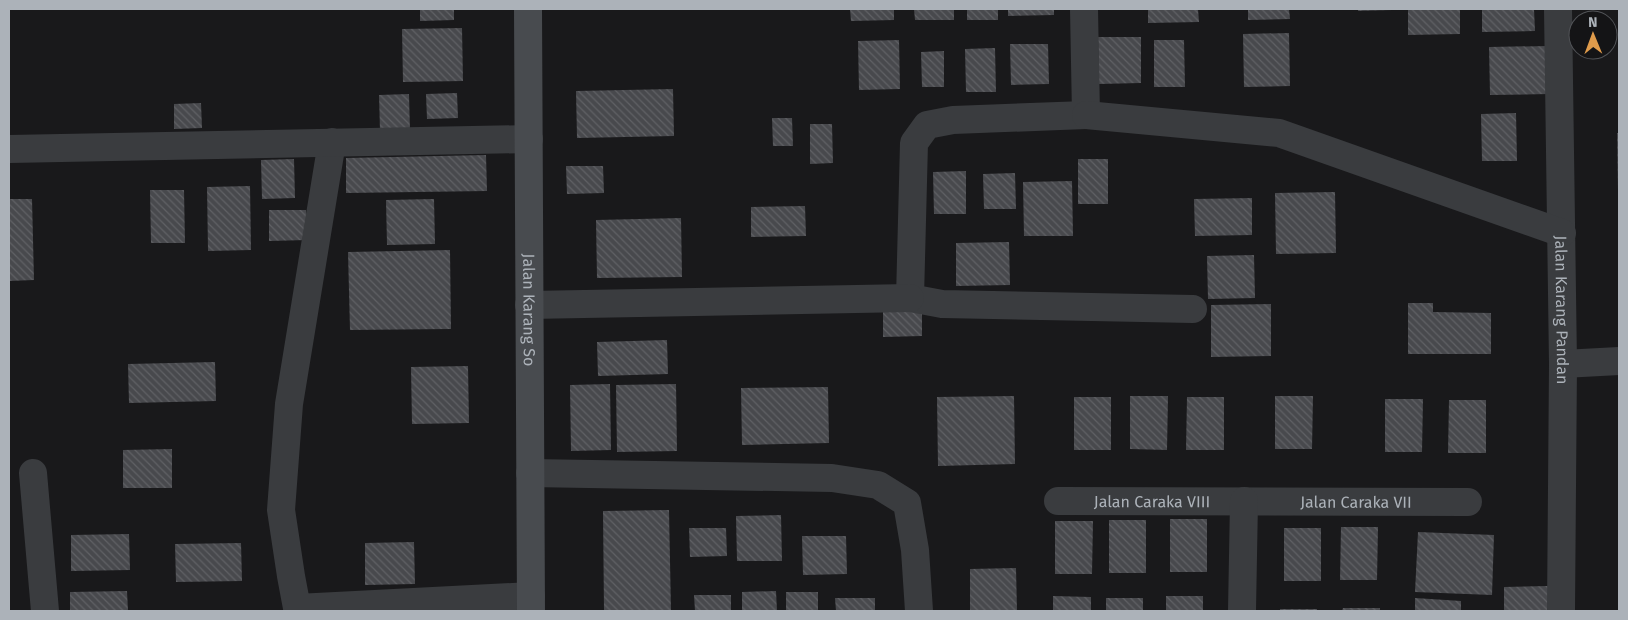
<svg xmlns="http://www.w3.org/2000/svg" width="1628" height="620" font-family="'Fira Sans',sans-serif">
<style>
.building{fill:url(#building-back-hatch)}
.lines{fill:none;stroke-linecap:round;stroke-linejoin:round}
.street{stroke:#3a3c3f;stroke-width:28}
.secondary{stroke:#484b4f;stroke-width:28}
.labels{text-anchor:middle;dominant-baseline:central;stroke-width:4;stroke-linejoin:round;paint-order:stroke}
.street-label{font-size:16px;fill:#acb2b9;stroke:#141416}
</style>
<defs>
<pattern id="building-back-hatch" width="6" height="6" patternUnits="userSpaceOnUse" patternTransform="scale(1.25)"><rect width="6" height="6" fill="#48494d"/><path d="M-1 5l2 2M0 0l6 6M5-1l2 2" fill="none" stroke="#606165"/></pattern>
</defs>
<rect width="100%" height="100%" fill="#19191b"/>
<g class="building">
<path d="M 420,9 L 454,9 L 454,20 L 420,21 Z"/>
<path d="M 850,9 L 894,9 L 894,20 L 851,21 Z"/>
<path d="M 914,9 L 954,9 L 954,20 L 915,20 Z"/>
<rect x="967" y="9" width="31" height="11"/>
<path d="M 1008,9 L 1054,9 L 1054,15 L 1008,16 Z"/>
<path d="M 1148,9 L 1198,9 L 1199,22 L 1148,23 Z"/>
<path d="M 1248,9 L 1289,9 L 1290,19 L 1248,20 Z"/>
<path d="M 1358,9 L 1392,9 L 1392,10 L 1358,11 Z"/>
<path d="M 1408,9 L 1460,9 L 1460,34 L 1408,35 Z"/>
<path d="M 1482,9 L 1534,9 L 1535,31 L 1482,32 Z"/>
<path d="M 462,28 L 463,81 L 403,82 L 402,29 Z"/>
<path d="M 1289,33 L 1290,86 L 1244,87 L 1243,34 Z"/>
<path d="M 1098,37 L 1141,37 L 1141,83 L 1099,84 Z"/>
<path d="M 899,40 L 900,89 L 859,90 L 858,41 Z"/>
<path d="M 1154,40 L 1184,40 L 1185,87 L 1154,87 Z"/>
<path d="M 1010,44 L 1048,44 L 1049,84 L 1011,85 Z"/>
<path d="M 1548,46 L 1549,94 L 1490,95 L 1489,47 Z"/>
<path d="M 995,48 L 996,92 L 966,92 L 965,49 Z"/>
<path d="M 944,51 L 944,87 L 922,87 L 921,52 Z"/>
<path d="M 673,89 L 674,136 L 577,138 L 576,91 Z"/>
<path d="M 457,93 L 458,118 L 427,119 L 426,94 Z"/>
<path d="M 409,94 L 410,131 L 380,131 L 379,95 Z"/>
<path d="M 201,103 L 202,128 L 174,129 L 174,104 Z"/>
<path d="M 1516,113 L 1517,161 L 1482,161 L 1481,114 Z"/>
<path d="M 772,118 L 792,118 L 793,146 L 773,146 Z"/>
<path d="M 810,124 L 832,124 L 833,163 L 810,164 Z"/>
<path d="M 1617,133 L 1619,133 L 1619,190 L 1618,190 Z"/>
<path d="M 486,155 L 487,191 L 346,193 L 346,158 Z"/>
<path d="M 294,159 L 295,198 L 262,199 L 261,160 Z"/>
<rect x="1078" y="159" width="30" height="45"/>
<path d="M 566,166 L 603,166 L 604,193 L 567,194 Z"/>
<path d="M 966,171 L 966,214 L 934,214 L 933,172 Z"/>
<path d="M 1015,173 L 1016,209 L 984,209 L 983,174 Z"/>
<path d="M 1072,181 L 1073,236 L 1024,236 L 1023,182 Z"/>
<path d="M 250,186 L 251,250 L 208,251 L 207,187 Z"/>
<path d="M 150,190 L 184,190 L 185,243 L 151,243 Z"/>
<path d="M 1335,192 L 1336,253 L 1276,254 L 1275,193 Z"/>
<path d="M 1252,198 L 1252,235 L 1195,236 L 1194,199 Z"/>
<path d="M 9,199 L 32,199 L 34,280 L 9,281 Z"/>
<path d="M 434,199 L 435,244 L 387,245 L 386,200 Z"/>
<path d="M 805,206 L 806,236 L 751,237 L 751,207 Z"/>
<path d="M 269,210 L 306,210 L 307,240 L 269,241 Z"/>
<path d="M 681,218 L 682,277 L 597,278 L 596,220 Z"/>
<path d="M 1009,242 L 1010,285 L 956,286 L 956,243 Z"/>
<path d="M 450,250 L 451,329 L 350,330 L 348,252 Z"/>
<path d="M 1254,255 L 1255,298 L 1208,299 L 1207,256 Z"/>
<path d="M 1408,303 L 1433,303 L 1433,312 L 1491,313 L 1491,354 L 1408,354 Z"/>
<path d="M 1271,304 L 1271,356 L 1211,357 L 1211,305 Z"/>
<path d="M 883,305 L 922,305 L 922,336 L 883,337 Z"/>
<path d="M 667,340 L 668,374 L 598,376 L 597,342 Z"/>
<path d="M 215,362 L 216,401 L 129,403 L 128,364 Z"/>
<path d="M 468,366 L 469,423 L 412,424 L 411,367 Z"/>
<path d="M 610,384 L 611,450 L 571,451 L 570,385 Z"/>
<path d="M 676,384 L 677,451 L 617,452 L 616,385 Z"/>
<path d="M 828,387 L 829,443 L 742,445 L 741,388 Z"/>
<path d="M 1014,396 L 1015,464 L 938,466 L 937,397 Z"/>
<path d="M 1130,396 L 1168,396 L 1167,450 L 1130,449 Z"/>
<path d="M 1275,396 L 1313,396 L 1312,449 L 1275,449 Z"/>
<rect x="1074" y="397" width="37" height="53"/>
<path d="M 1187,397 L 1224,397 L 1224,450 L 1186,450 Z"/>
<path d="M 1385,399 L 1423,399 L 1422,452 L 1385,452 Z"/>
<path d="M 1449,400 L 1486,400 L 1486,453 L 1448,453 Z"/>
<path d="M 172,449 L 172,488 L 123,488 L 123,450 Z"/>
<path d="M 669,510 L 671,611 L 604,611 L 603,511 Z"/>
<path d="M 781,515 L 782,561 L 737,561 L 736,516 Z"/>
<rect x="1170" y="519" width="37" height="53"/>
<rect x="1109" y="520" width="37" height="53"/>
<path d="M 1055,521 L 1093,521 L 1092,574 L 1055,574 Z"/>
<path d="M 1341,527 L 1378,527 L 1377,580 L 1340,580 Z"/>
<path d="M 689,528 L 726,528 L 727,556 L 690,557 Z"/>
<rect x="1284" y="528" width="37" height="53"/>
<path d="M 1418,532 L 1494,535 L 1492,595 L 1415,592 Z"/>
<path d="M 129,534 L 130,570 L 71,571 L 71,535 Z"/>
<path d="M 802,536 L 846,536 L 847,574 L 803,575 Z"/>
<path d="M 414,542 L 415,584 L 365,585 L 365,543 Z"/>
<path d="M 241,543 L 242,581 L 176,582 L 175,544 Z"/>
<path d="M 1016,568 L 1017,611 L 970,611 L 970,569 Z"/>
<path d="M 1548,586 L 1549,611 L 1504,611 L 1504,587 Z"/>
<path d="M 127,591 L 128,611 L 70,611 L 70,592 Z"/>
<path d="M 776,591 L 777,611 L 742,611 L 742,592 Z"/>
<rect x="786" y="592" width="32" height="19"/>
<path d="M 694,595 L 731,595 L 731,611 L 695,611 Z"/>
<path d="M 1053,596 L 1091,597 L 1091,611 L 1053,611 Z"/>
<rect x="1166" y="596" width="37" height="15"/>
<path d="M 835,598 L 875,598 L 875,611 L 836,611 Z"/>
<rect x="1106" y="598" width="37" height="13"/>
<path d="M 1415,598 L 1461,601 L 1461,611 L 1415,611 Z"/>
<path d="M 1343,608 L 1380,608 L 1380,611 L 1342,611 Z"/>
<rect x="1280" y="609" width="37" height="2"/>
</g>
<g class="lines">
<g class="street">
<path d="M 1084,9 L 1086,115 L 953,120 L 927,125 L 914,143 L 910,298 L 942,304 L 1193,309"/>
<path id="s1" d="M 1558,9 L 1563,364 L 1561,611"/>
<path d="M 1086,115 L 1279,133 L 1562,233"/>
<path d="M 332,142 L 289,404 L 281,510 L 291,576 L 297,608 L 531,596"/>
<path d="M 9,149 L 529,139"/>
<path d="M 529,305 L 910,298"/>
<path d="M 1563,364 L 1619,361"/>
<path d="M 33,473 L 45,611"/>
<path d="M 530,473 L 832,478 L 878,485 L 907,503 L 915,550 L 919,611"/>
<path id="s2" d="M 1058,501 L 1468,502"/>
<path d="M 1242,611 L 1244,501"/>
</g>
<path class="secondary" id="s3" d="M 528,9 L 531,611"/>
</g>
<g class="labels">
<g class="street-label">
<text stroke="none"><textPath href="#s3" startOffset="301">Jalan Karang So</textPath></text>
<text stroke="none"><textPath href="#s1" startOffset="301">Jalan Karang Pandan</textPath></text>
<text stroke="none"><textPath href="#s2" startOffset="94">Jalan Caraka VIII</textPath></text>
<text stroke="none"><textPath href="#s2" startOffset="298">Jalan Caraka VII</textPath></text>
</g>
</g>
<rect width="1628" height="620" fill="none" stroke="#acb2b9" stroke-width="20"/>
<g transform="translate(1593 35) rotate(359)"><circle r="24" fill="#141416" stroke="#515357"/>
<path d="M0-4L9 19L0 12L-9 19Z" fill="#e09b4b"/>
<text y="-8" font-size="14" font-weight="bold" text-anchor="middle" fill="#acb2b9">N</text>
</g>
</svg>
